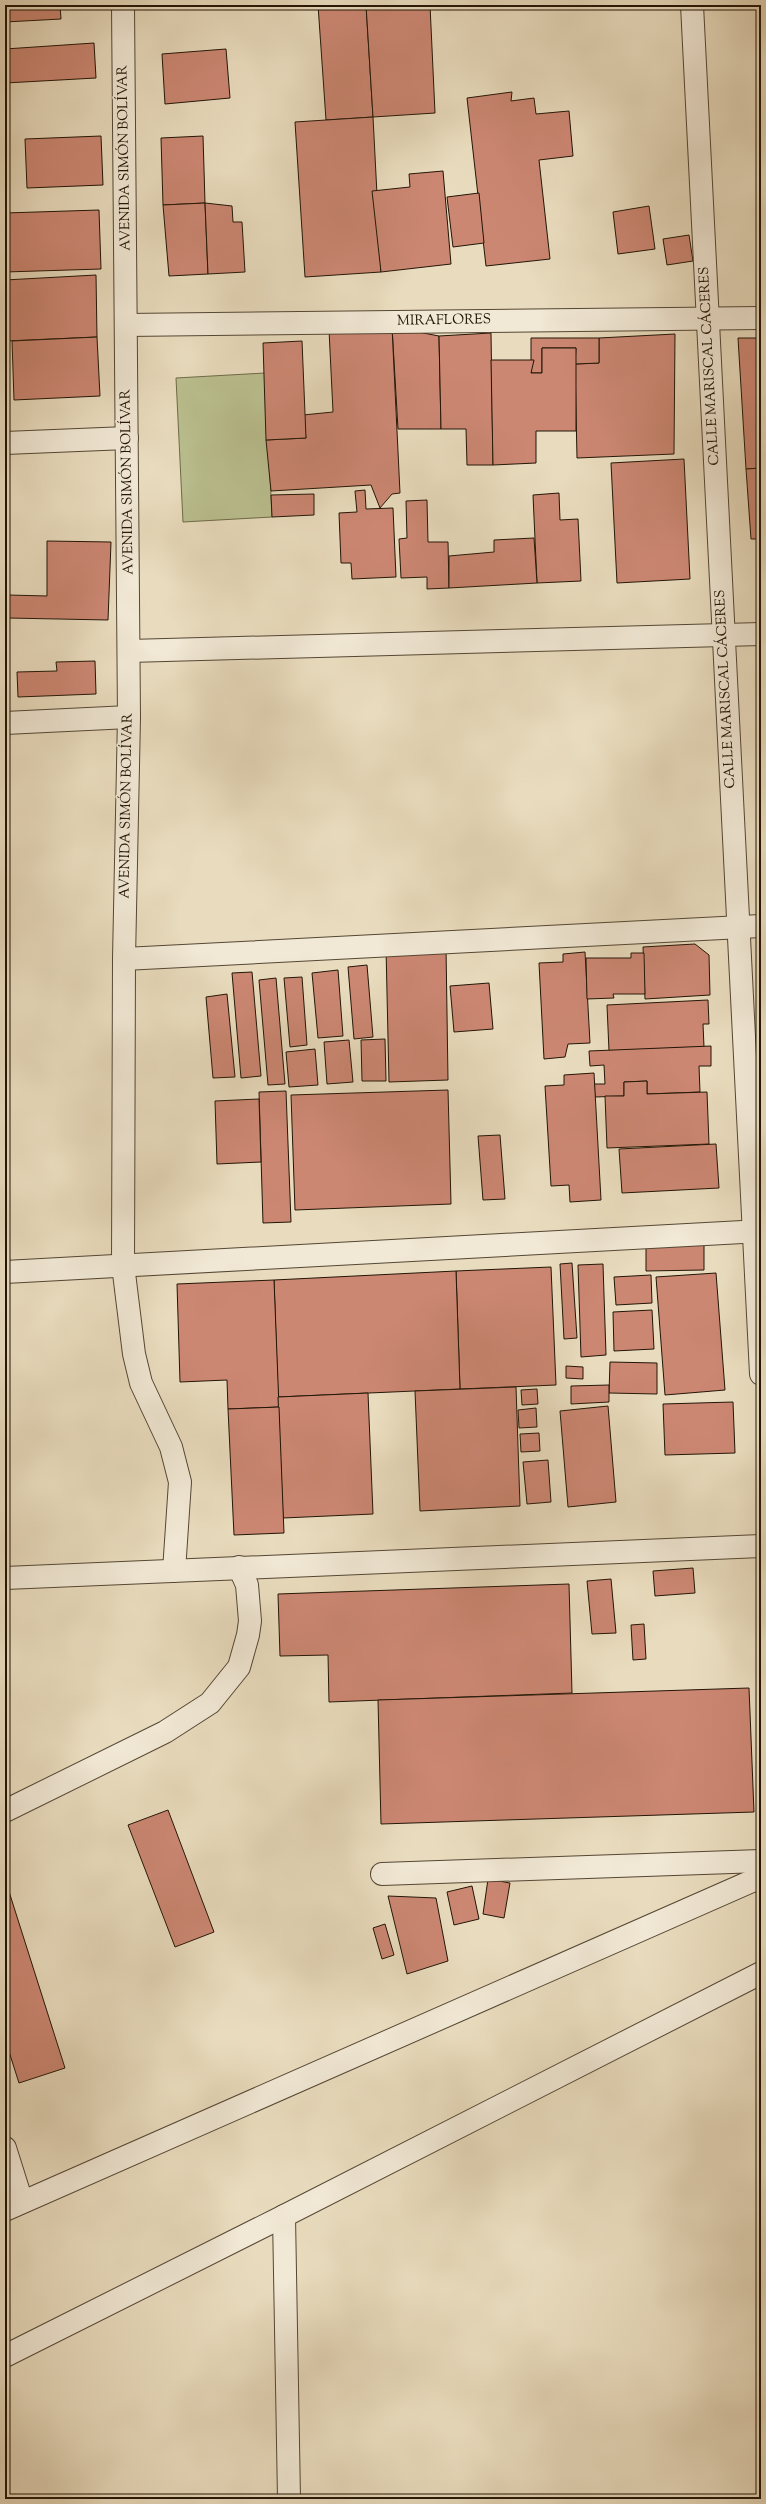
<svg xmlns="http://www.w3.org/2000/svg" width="766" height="2504" font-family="'Sorts Mill Goudy',serif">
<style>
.green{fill:#babf8f;stroke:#6e6a4a}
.building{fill:#cc8773;stroke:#221506}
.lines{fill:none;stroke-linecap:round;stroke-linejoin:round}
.minor-casing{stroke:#544734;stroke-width:24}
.minor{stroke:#f1e8d5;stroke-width:22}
.labels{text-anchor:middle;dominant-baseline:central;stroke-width:3.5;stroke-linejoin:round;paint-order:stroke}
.street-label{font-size:14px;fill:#221506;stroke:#f1e8d5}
</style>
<rect width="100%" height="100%" fill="#e9dcbe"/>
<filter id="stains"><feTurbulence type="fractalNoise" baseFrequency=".005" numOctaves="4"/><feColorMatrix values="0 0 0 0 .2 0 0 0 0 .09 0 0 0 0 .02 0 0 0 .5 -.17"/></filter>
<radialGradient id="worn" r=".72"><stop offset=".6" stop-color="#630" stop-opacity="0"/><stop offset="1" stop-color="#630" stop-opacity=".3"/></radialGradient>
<path class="green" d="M 265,373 L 272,517 L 183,522 L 176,378 Z"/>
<g class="building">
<path d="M 5,5 L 60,5 L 61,19 L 5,22 Z"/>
<path d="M 318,5 L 366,5 L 373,117 L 326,120 Z"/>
<path d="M 366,5 L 430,5 L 435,113 L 373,117 Z"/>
<path d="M 94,43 L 96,78 L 5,83 L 5,49 Z"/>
<path d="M 226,49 L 230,98 L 165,104 L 162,54 Z"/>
<path d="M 512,92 L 511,101 L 534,98 L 536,114 L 569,111 L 573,156 L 539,160 L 550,259 L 486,266 L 467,98 Z"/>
<path d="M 373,117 L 381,272 L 305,277 L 295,122 Z"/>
<path d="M 101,136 L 103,185 L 27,188 L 25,139 Z"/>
<path d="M 203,136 L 205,203 L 163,205 L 161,138 Z"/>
<path d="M 443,171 L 451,264 L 381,272 L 372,191 L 410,187 L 409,174 Z"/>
<path d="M 479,193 L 484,243 L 453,247 L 447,197 Z"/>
<path d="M 205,203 L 208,274 L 169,276 L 163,205 Z"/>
<path d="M 205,203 L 232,206 L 233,222 L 242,222 L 245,272 L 208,274 Z"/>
<path d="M 649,206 L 655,249 L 618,254 L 613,212 Z"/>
<path d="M 99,210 L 101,269 L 5,272 L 5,213 Z"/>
<path d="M 689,235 L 693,261 L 667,265 L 663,239 Z"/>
<path d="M 96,275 L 97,337 L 5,341 L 5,280 Z"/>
<path d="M 392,327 L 439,336 L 441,429 L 398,429 Z"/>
<path d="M 392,327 L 400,493 L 392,494 L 380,508 L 371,485 L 271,491 L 266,440 L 306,438 L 303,415 L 333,412 L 329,330 Z"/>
<path d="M 491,333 L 493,465 L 467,465 L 466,429 L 441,429 L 439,336 Z"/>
<path d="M 675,334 L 674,454 L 577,458 L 575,364 L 599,363 L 599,338 Z"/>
<path d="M 97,337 L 100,396 L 14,400 L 12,341 Z"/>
<path d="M 531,338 L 599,338 L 599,363 L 575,364 L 576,348 L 542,348 L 542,373 L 531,373 Z"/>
<path d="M 738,338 L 761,338 L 761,468 L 746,469 Z"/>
<path d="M 302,341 L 306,438 L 266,440 L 263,343 Z"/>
<path d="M 542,348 L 576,348 L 576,431 L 536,431 L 536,463 L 493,465 L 491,360 L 534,360 L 531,373 L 542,373 Z"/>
<path d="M 684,459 L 690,579 L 617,583 L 611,463 Z"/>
<path d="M 761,468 L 761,539 L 751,539 L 746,469 Z"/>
<path d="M 365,490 L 366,509 L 393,508 L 396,577 L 352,579 L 351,563 L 341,563 L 339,513 L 357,512 L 355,491 Z"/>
<path d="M 559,493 L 560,520 L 578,519 L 581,581 L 537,583 L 533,495 Z"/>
<path d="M 314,494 L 314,515 L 272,517 L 271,495 Z"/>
<path d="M 427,500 L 428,542 L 448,542 L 449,588 L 427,589 L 427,577 L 401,578 L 399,539 L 407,538 L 406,501 Z"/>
<path d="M 534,538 L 537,583 L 449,588 L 449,556 L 494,552 L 494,540 Z"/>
<path d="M 47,541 L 111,542 L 108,620 L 8,618 L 8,595 L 47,596 Z"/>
<path d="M 95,661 L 96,694 L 18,697 L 17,672 L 57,671 L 56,662 Z"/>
<path d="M 695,944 L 709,955 L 710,995 L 645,999 L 643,947 Z"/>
<path d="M 446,947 L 448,1080 L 389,1082 L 386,948 Z"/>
<path d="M 585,952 L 590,1043 L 568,1044 L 565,1057 L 544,1059 L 539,963 L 563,962 L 563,954 Z"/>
<path d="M 631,953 L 644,953 L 645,994 L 613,994 L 614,998 L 587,999 L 586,958 L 631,958 Z"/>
<path d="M 367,965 L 373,1037 L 354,1039 L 348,967 Z"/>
<path d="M 338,970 L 343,1036 L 318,1038 L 312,973 Z"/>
<path d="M 252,972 L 261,1076 L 241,1078 L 232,973 Z"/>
<path d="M 302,977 L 307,1045 L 290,1047 L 284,978 Z"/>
<path d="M 276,978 L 285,1084 L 268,1085 L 259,980 Z"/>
<path d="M 489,983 L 493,1029 L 454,1032 L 450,986 Z"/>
<path d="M 227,994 L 235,1077 L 213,1078 L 206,997 Z"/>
<path d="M 708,1000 L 709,1024 L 703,1024 L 704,1047 L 609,1051 L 607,1005 Z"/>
<path d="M 385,1039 L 386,1081 L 362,1081 L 361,1040 Z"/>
<path d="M 349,1040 L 353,1082 L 327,1084 L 324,1042 Z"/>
<path d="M 711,1046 L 711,1066 L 699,1066 L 700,1092 L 647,1094 L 647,1081 L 624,1082 L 624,1096 L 595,1097 L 594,1084 L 605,1084 L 604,1065 L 590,1066 L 589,1051 Z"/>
<path d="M 315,1049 L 318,1085 L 289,1087 L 286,1052 Z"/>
<path d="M 594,1073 L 601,1200 L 570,1202 L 569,1185 L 551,1186 L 545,1086 L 564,1085 L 564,1075 Z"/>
<path d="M 647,1081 L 647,1094 L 707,1092 L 709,1144 L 607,1148 L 605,1096 L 624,1096 L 624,1082 Z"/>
<path d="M 448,1090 L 451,1204 L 295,1210 L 291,1095 Z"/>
<path d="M 286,1091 L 291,1222 L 263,1223 L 259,1092 Z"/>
<path d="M 259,1099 L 261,1162 L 217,1164 L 215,1101 Z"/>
<path d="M 500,1135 L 505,1199 L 483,1200 L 478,1136 Z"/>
<path d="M 716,1144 L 719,1188 L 622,1193 L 619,1149 Z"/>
<path d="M 646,1243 L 704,1243 L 704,1270 L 646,1271 Z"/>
<path d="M 572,1263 L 577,1338 L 564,1339 L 560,1264 Z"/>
<path d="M 603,1264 L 606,1355 L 581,1357 L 578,1265 Z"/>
<path d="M 551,1267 L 556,1385 L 460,1389 L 456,1271 Z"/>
<path d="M 456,1271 L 460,1389 L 278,1397 L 274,1280 Z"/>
<path d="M 716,1273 L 725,1390 L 665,1395 L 656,1277 Z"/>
<path d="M 651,1275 L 652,1303 L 616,1305 L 614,1277 Z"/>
<path d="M 274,1280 L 279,1407 L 228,1409 L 227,1380 L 180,1382 L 177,1284 Z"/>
<path d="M 652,1310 L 654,1349 L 614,1351 L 613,1312 Z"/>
<path d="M 610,1362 L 657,1363 L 657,1394 L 609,1393 Z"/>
<path d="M 566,1366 L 583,1367 L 583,1379 L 566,1378 Z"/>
<path d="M 609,1385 L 609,1402 L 571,1404 L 571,1386 Z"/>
<path d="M 516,1387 L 520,1506 L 420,1511 L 415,1391 Z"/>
<path d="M 537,1389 L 538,1404 L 522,1405 L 521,1390 Z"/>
<path d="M 368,1393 L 373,1514 L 283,1518 L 278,1397 Z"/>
<path d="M 733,1402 L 735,1453 L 665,1455 L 663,1404 Z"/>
<path d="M 608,1406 L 616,1502 L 568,1507 L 560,1411 Z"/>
<path d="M 279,1407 L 284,1533 L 234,1535 L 228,1409 Z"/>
<path d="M 536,1408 L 537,1427 L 519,1428 L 518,1410 Z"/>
<path d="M 539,1433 L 540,1451 L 521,1452 L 520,1434 Z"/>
<path d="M 548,1460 L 551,1502 L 527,1504 L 523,1462 Z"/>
<path d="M 693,1568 L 695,1593 L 655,1596 L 653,1571 Z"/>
<path d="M 611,1579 L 616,1633 L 592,1634 L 587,1581 Z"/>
<path d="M 569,1584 L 572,1693 L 329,1702 L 328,1655 L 280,1656 L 278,1594 Z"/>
<path d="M 644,1624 L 646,1659 L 633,1660 L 631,1625 Z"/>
<path d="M 749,1688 L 754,1812 L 381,1824 L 378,1700 Z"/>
<path d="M 168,1810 L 214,1932 L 175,1947 L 128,1825 Z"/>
<path d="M 5,1879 L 65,2068 L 19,2083 L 5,2039 Z"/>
<path d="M 488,1879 L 510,1883 L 504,1918 L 483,1914 Z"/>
<path d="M 472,1886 L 479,1919 L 454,1925 L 447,1892 Z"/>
<path d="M 388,1896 L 436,1898 L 448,1961 L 407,1974 Z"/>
<path d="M 385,1924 L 394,1955 L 382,1959 L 373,1928 Z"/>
</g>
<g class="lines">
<defs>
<g id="minor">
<path d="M 123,5 L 129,717 L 124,959 L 123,1265 L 134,1354 L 141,1383 L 171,1447 L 180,1482 L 174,1571"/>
<path d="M 692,5 L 761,1374"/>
<path d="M 126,325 L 761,318"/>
<path d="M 5,443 L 127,438"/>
<path d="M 129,651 L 761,634"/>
<path d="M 5,723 L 129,717"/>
<path d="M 124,959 L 761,926"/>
<path d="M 5,1272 L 761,1231"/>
<path d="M 5,1578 L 761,1546"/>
<path d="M 5,1811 L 165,1732 L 210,1703 L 239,1667 L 248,1635 L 250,1621 L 247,1585 L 239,1567"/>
<path d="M 382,1874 L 761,1861"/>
<path d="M 5,2148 L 22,2202"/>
<path d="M 5,2210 L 761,1877"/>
<path d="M 5,2356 L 284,2216"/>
<path d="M 289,2499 L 284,2216 L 761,1973"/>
</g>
</defs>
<use href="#minor" class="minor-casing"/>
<use href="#minor" class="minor"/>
</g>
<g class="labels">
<g class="street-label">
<text transform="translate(125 158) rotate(-91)">AVENIDA SIMÓN BOLÍVAR</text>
<text transform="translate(444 321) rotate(-1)">MIRAFLORES</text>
<text transform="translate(710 366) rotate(-93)">CALLE MARISCAL CÁCERES</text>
<text transform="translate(128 482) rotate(-91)">AVENIDA SIMÓN BOLÍVAR</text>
<text transform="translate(726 689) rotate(-93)">CALLE MARISCAL CÁCERES</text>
<text transform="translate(127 806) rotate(-89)">AVENIDA SIMÓN BOLÍVAR</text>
</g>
</g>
<rect width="766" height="2504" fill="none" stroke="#e9dcbe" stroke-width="20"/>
<rect x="6" y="6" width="754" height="2492" fill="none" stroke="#221506" stroke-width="2"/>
<rect x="10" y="10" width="746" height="2484" fill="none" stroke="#221506"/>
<rect width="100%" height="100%" filter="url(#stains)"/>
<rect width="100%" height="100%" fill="url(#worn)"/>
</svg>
